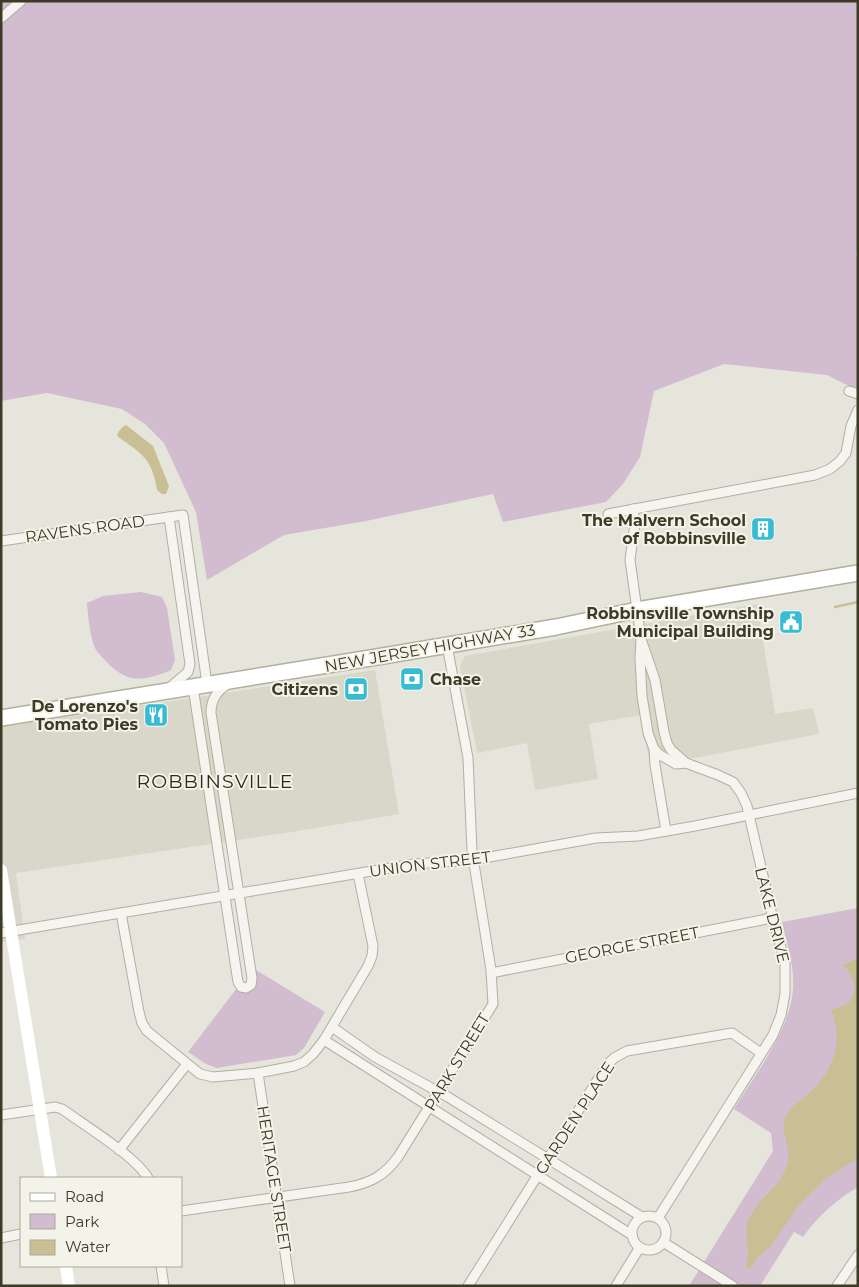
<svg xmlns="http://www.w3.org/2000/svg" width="859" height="1287" font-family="Montserrat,sans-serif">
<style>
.built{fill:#d8d7c9}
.green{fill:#d1bcd0}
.water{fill:#c9bf94}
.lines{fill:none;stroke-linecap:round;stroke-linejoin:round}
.stream{stroke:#c9bf94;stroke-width:2.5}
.street-casing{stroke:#b0afa1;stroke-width:11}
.primary-casing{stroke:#b2b09a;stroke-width:18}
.street{stroke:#f5f4ee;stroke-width:9}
.secondary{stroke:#fff;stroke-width:12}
.primary{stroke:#fff;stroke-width:15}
.labels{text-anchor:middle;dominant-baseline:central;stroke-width:4;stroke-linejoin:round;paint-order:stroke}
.poi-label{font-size:16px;font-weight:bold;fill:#3d3b25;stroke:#f4f3ea;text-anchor:end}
.street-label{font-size:16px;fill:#3d3b25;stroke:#f4f3ea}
.quarter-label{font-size:19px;letter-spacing:1px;fill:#2d2c17;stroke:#f4f3ea}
</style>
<rect width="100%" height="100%" fill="#e6e5db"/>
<g class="built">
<path d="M 757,604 L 775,714 L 813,708 L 819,734 L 695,758 L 649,758 L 640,715 L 589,724 L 598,779 L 535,790 L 527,743 L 477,753 L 460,666 L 465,656 Z"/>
<path d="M 375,670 L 399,814 L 291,832 L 16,873 L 25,939 L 1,942 L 1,727 Z"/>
</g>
<g class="green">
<path d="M 1,1 L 858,1 L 858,241 L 856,255 L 858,259 L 858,388 L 849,386 L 827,375 L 724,364 L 654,391 L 640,457 L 623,484 L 606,502 L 503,522 L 493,494 L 366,521 L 284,535 L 207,580 L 196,512 L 164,443 L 145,424 L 122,409 L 47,393 L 1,401 Z"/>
<path d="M 141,592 L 162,597 L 167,608 L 175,660 L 171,670 C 143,682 126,684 105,660 C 102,657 97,652 95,648 C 90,637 88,616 87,603 L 103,596 Z"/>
<path d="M 858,908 L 858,1187 C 836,1200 818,1216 803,1237 L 794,1232 L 760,1286 L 689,1286 L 773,1151 L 771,1133 L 734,1109 C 756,1073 789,1032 793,990 C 795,967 787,944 782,922 Z"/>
<path d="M 251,967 L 325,1012 L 304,1048 L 296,1055 L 217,1068 L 206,1064 L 188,1052 L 237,988 L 246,988 Z"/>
</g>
<g class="water">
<path d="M 126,425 L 153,446 L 169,486 L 166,494 L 162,494 L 157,490 C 152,458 142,454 117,436 C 118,431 122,427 126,425 Z"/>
<path d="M 858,958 L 858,1158 L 828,1177 L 800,1204 L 770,1247 L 759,1256 L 750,1269 L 745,1266 C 752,1252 743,1235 748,1221 C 757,1198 782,1187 788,1162 C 791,1147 779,1131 786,1116 C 790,1107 800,1102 807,1095 C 832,1073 845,1043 831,1010 C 837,1008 845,1006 850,1001 C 859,991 853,973 843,965 Z"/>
</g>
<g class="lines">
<path class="stream" d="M 835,607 L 858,602"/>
<defs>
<g id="street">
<path d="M 1,18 L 21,1"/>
<path d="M 849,391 L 858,394"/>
<path d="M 633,509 L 635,523 L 630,560 L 641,639 L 640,658 L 642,696 L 648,733 L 654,749 L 660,755 L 676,764 L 686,763"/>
<path d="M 608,514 L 815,475 L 830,469 L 840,461 L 846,453 L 851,426 L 858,410"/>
<path d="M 1,541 L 183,515 L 207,684"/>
<path d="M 641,639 L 655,680 L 664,732 L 667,743 L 671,750 L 686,763 L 718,775 L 733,782 L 741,793 L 747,806 L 772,915 L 785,962 L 785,994 L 781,1015 L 773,1035 L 658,1218"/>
<path d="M 193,687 L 238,982 L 241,987 L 246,988 L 251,985 L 252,978 L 211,713 C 211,699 217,691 228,684"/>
<path d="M 169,688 L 188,672 L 190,664 L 169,517"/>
<path d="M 654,749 L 655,765 L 666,831"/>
<path d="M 121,913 L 139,1012 L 142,1023 L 147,1031 L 200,1074 L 213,1077 L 258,1073 L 294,1066 L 304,1062 L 313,1054 L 324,1040 L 368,966 L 372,956 L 373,946 L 358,874"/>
<path d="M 1,933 L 414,864 L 473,860 L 596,838 L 638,836 L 695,826 L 858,793"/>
<path d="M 491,973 L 772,918"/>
<path d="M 332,1027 L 375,1057 L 448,1097 L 642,1217"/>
<path d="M 324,1040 L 632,1235"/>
<path d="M 258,1073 L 290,1286"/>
<path d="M 1,1115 L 55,1107 L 62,1109 C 84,1125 135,1156 148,1178"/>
<path d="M 119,1150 L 187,1064"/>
<path d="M 181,1211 L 349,1187 C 371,1183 385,1175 398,1157 L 493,1004 L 491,970 L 472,851 L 468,758 L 447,645"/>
<circle cx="649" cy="1233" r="17"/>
<path d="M 1,1238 L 21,1234"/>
<path d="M 663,1242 L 733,1286"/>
<path d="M 161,1266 L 164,1286"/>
<path d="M 468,1286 L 607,1065 L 614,1058 L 627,1051 L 732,1033 L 761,1053"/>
<path d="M 616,1286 L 640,1247"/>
<path d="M 837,1286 L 858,1255"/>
</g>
<path id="primary" d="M 1,718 L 383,656 L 556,627 L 637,610 L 858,573"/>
</defs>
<use href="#street" class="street-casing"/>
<use href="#primary" class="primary-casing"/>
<use href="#street" class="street"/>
<g class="secondary">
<path d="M 1,870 L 51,1178"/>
<path d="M 66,1266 L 69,1286"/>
</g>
<use href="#primary" class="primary"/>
</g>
<defs>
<symbol id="building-square" viewBox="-11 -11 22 22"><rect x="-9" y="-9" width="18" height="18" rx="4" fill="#38bcd3" stroke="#f4f3ea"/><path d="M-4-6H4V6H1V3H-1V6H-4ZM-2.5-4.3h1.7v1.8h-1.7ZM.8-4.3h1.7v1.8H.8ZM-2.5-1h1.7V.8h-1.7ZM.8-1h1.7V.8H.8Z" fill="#fff"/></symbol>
<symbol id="civic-square" viewBox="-11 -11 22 22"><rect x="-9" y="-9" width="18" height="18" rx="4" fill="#38bcd3" stroke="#f4f3ea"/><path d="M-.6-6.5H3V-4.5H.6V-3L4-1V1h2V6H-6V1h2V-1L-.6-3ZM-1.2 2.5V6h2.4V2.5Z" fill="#fff"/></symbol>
<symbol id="bank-square" viewBox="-11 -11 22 22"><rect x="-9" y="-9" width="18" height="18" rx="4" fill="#38bcd3" stroke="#f4f3ea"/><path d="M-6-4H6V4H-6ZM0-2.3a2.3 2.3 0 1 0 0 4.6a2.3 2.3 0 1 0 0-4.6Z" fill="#fff"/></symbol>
<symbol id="restaurant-square" viewBox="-11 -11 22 22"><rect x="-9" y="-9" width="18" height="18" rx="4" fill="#38bcd3" stroke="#f4f3ea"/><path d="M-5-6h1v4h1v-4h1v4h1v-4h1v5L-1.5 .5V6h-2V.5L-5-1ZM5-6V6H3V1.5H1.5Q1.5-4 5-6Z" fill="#fff"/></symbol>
</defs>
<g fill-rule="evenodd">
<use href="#building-square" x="749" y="515" width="28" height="28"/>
<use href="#civic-square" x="777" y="608" width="28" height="28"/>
<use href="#bank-square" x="398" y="665" width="28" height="28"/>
<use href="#bank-square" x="342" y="675" width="28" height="28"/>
<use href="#restaurant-square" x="142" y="701" width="28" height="28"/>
</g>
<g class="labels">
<g class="poi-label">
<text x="746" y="520">The Malvern School<tspan x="746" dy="18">of Robbinsville</tspan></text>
<text x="774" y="613">Robbinsville Township<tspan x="774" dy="18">Municipal Building</tspan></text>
<text x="430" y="679" text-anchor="start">Chase</text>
<text x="338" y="689">Citizens</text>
<text x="138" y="706">De Lorenzo's<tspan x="138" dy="18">Tomato Pies</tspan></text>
</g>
<g class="street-label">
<text transform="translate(85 529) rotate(-8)">RAVENS ROAD</text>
<text transform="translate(430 648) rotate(-10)">NEW JERSEY HIGHWAY 33</text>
<text transform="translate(430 864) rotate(-7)">UNION STREET</text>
<text transform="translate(772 915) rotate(76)">LAKE DRIVE</text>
<text transform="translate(632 945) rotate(-11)">GEORGE STREET</text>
<text transform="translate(457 1062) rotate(-59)">PARK STREET</text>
<text transform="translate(575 1118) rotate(-57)">GARDEN PLACE</text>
<text transform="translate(274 1179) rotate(81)">HERITAGE STREET</text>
</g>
<g class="quarter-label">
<text x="215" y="781">ROBBINSVILLE</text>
</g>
</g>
<rect width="859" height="1287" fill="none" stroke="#3d3b25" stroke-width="5"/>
<rect x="20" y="1177" width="162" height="90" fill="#f4f3ea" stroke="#aba99b"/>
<rect x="30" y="1193" width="25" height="8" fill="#ffffff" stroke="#aba99b"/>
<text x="65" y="1202" font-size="15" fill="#3d3b25">Road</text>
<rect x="30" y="1214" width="25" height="15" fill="#d1bcd0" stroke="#aba99b"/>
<text x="65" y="1227" font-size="15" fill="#3d3b25">Park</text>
<rect x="30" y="1240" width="25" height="15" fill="#c9bf94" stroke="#aba99b"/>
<text x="65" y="1252" font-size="15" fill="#3d3b25">Water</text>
</svg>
